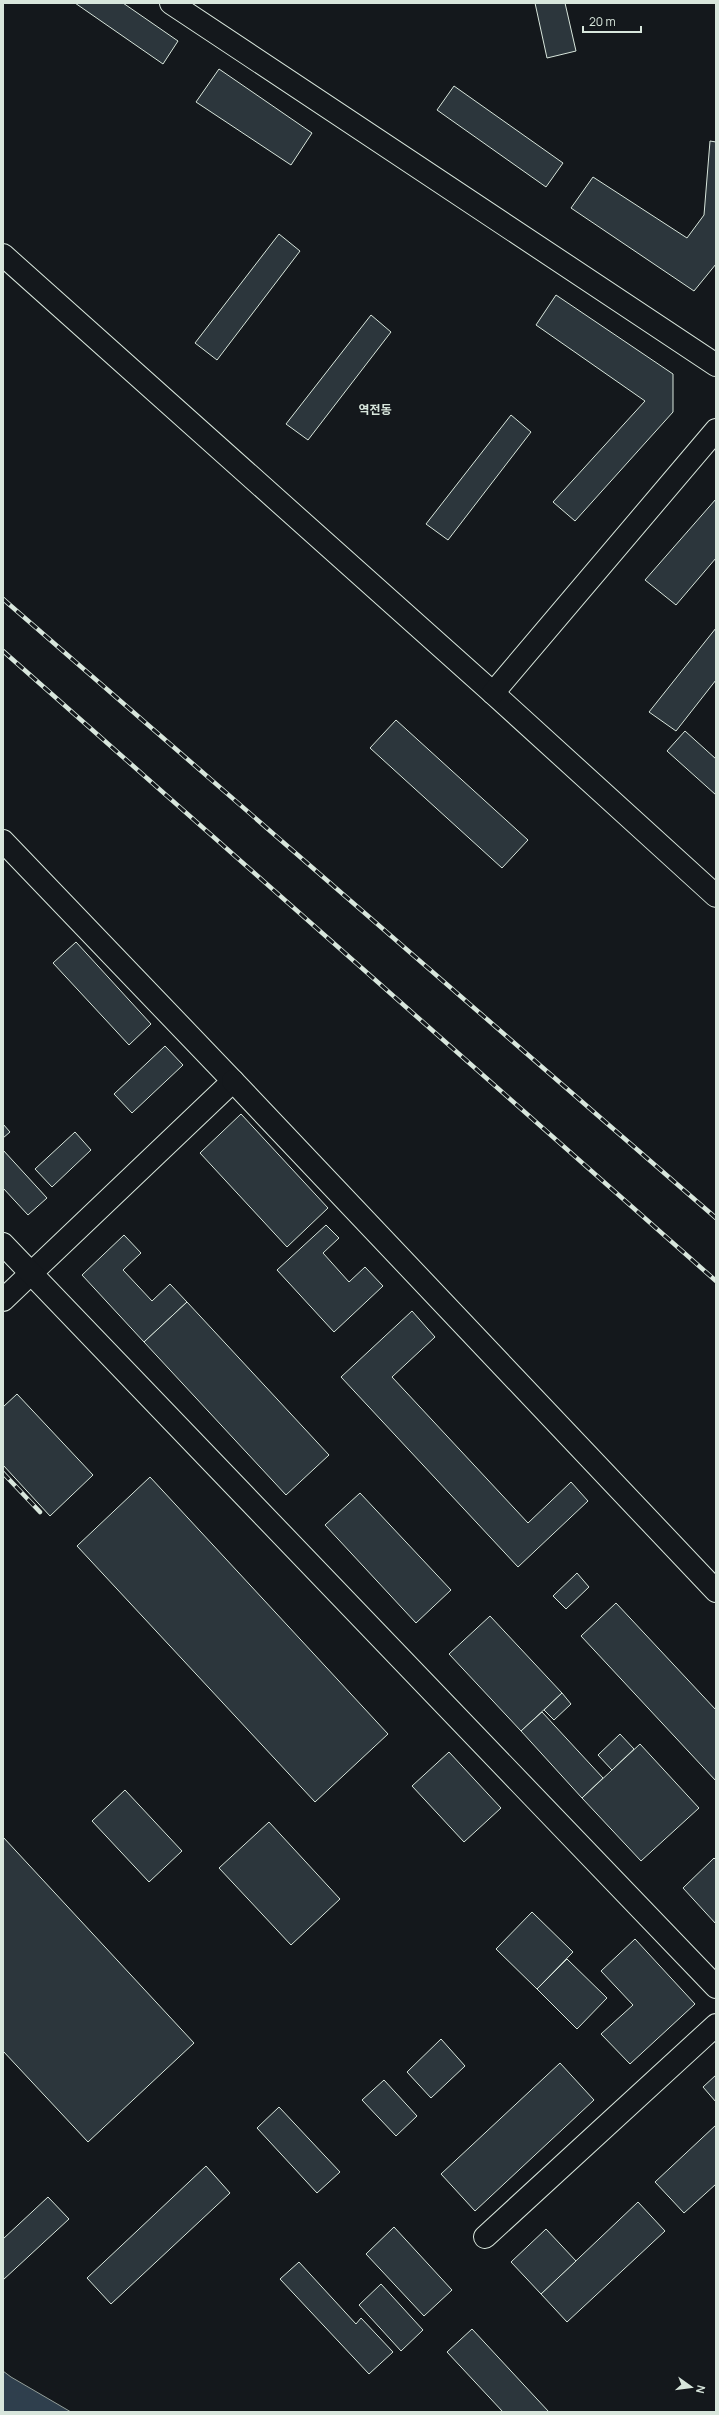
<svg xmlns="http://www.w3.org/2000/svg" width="719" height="2415" font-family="Manrope,'Noto Sans KR',sans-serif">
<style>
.water{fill:#2f3f4d;stroke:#939e99}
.building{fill:#2c363c;stroke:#d8e6dc}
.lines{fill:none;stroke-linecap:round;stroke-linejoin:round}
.minor-casing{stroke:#d8e6dc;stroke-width:24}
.major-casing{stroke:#d8e6dc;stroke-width:24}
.minor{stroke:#14181c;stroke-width:22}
.major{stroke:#14181c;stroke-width:22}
.rail-casing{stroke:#d8e6dc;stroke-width:4.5}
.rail{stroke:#14181c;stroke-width:3;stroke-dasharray:9;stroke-linecap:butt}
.labels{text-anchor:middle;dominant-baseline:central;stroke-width:3;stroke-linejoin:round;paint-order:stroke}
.quarter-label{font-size:12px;font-weight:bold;fill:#d8e6dc;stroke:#14181c}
</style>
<rect width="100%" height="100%" fill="#14181c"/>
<path class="water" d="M 3,2371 L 11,2377 L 71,2412 L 3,2412 Z"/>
<g class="building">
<path d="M 75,3 L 123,3 L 178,41 L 163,64 Z"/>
<path d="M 535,3 L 565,3 L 576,51 L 547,58 Z"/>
<path d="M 219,69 L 312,133 L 291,165 L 196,102 Z"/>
<path d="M 454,86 L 563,163 L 546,187 L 437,110 Z"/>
<path d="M 710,141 L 716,142 L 716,264 L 694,291 L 571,208 L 593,177 L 687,238 L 704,215 Z"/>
<path d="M 279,234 L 300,251 L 217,360 L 195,343 Z"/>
<path d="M 556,295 L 673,374 L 673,412 L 575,521 L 553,502 L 645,401 L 536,325 Z"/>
<path d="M 371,315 L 391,332 L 308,440 L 286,424 Z"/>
<path d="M 511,415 L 531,432 L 448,540 L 426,524 Z"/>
<path d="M 716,499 L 716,558 L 676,605 L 645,580 Z"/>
<path d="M 716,628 L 716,680 L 676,731 L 649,712 Z"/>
<path d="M 396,720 L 528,840 L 502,868 L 370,748 Z"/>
<path d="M 685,731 L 716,759 L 716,795 L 667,751 Z"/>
<path d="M 76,942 L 151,1024 L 129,1045 L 53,963 Z"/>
<path d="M 165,1046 L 183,1065 L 132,1113 L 114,1094 Z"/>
<path d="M 241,1114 L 328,1208 L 287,1247 L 200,1153 Z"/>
<path d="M 3,1124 L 10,1132 L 3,1138 Z"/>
<path d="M 75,1132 L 91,1150 L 52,1187 L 35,1169 Z"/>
<path d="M 3,1150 L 47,1198 L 28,1215 L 3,1188 Z"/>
<path d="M 326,1225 L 339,1238 L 323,1253 L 349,1282 L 365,1267 L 383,1286 L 334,1332 L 277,1270 Z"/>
<path d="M 124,1235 L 141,1253 L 123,1270 L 152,1301 L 170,1284 L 187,1302 L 144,1342 L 82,1275 Z"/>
<path d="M 187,1302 L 329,1455 L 286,1495 L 144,1342 Z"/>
<path d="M 412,1311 L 435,1337 L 392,1377 L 528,1523 L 571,1482 L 588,1501 L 518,1567 L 341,1377 Z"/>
<path d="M 17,1394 L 93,1475 L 50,1516 L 3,1465 L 3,1407 Z"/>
<path d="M 150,1477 L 388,1734 L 315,1802 L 77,1546 Z"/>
<path d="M 360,1493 L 451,1590 L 416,1623 L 325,1525 Z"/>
<path d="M 577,1573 L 589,1587 L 566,1609 L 553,1596 Z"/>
<path d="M 616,1603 L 716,1710 L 716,1781 L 581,1636 Z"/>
<path d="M 490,1616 L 562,1693 L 521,1731 L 449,1654 Z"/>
<path d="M 562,1693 L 571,1704 L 554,1720 L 544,1710 Z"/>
<path d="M 542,1712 L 603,1778 L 582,1798 L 521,1731 Z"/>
<path d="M 620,1734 L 634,1749 L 612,1770 L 598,1755 Z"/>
<path d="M 640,1744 L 699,1808 L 641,1861 L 582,1798 Z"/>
<path d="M 449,1752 L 501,1808 L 464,1842 L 412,1786 Z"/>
<path d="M 125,1790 L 182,1851 L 149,1882 L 92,1821 Z"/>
<path d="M 269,1822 L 340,1899 L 291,1945 L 219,1868 Z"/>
<path d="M 3,1837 L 194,2043 L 88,2142 L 3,2051 Z"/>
<path d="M 714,1858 L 716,1860 L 716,1924 L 683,1888 Z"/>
<path d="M 532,1912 L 573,1952 L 537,1989 L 496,1949 Z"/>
<path d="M 635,1939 L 695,2004 L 630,2064 L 601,2034 L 633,2005 L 601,1971 Z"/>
<path d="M 567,1959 L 607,1998 L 577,2029 L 537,1989 Z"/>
<path d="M 441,2039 L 465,2066 L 431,2098 L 407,2072 Z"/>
<path d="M 560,2063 L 594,2100 L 475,2211 L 441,2174 Z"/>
<path d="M 716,2075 L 716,2102 L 703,2087 Z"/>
<path d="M 384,2080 L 417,2116 L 396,2136 L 362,2100 Z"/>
<path d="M 279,2107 L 340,2172 L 317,2193 L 257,2128 Z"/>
<path d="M 716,2125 L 716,2184 L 684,2213 L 655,2182 Z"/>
<path d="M 206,2166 L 230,2193 L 111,2304 L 87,2278 Z"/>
<path d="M 48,2197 L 69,2219 L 3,2280 L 3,2239 Z"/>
<path d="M 638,2202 L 665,2231 L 567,2322 L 541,2294 Z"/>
<path d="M 394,2227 L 452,2290 L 424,2316 L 366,2254 Z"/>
<path d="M 546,2229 L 576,2261 L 541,2294 L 511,2262 Z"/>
<path d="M 299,2262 L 356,2324 L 361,2318 L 393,2352 L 369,2374 L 280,2279 Z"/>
<path d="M 381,2284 L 423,2330 L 401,2351 L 359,2305 Z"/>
<path d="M 472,2329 L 549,2412 L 503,2412 L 447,2352 Z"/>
</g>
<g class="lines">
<defs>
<g id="minor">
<path d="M 3,841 L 233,1081 L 3,1300"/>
<path d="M 233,1081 L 716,1591"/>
<path d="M 3,1244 L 716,1987"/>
<path d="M 485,2237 L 716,2025"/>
</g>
<g id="major">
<path d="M 171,3 L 716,365"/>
<path d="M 3,255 L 493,693 L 716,896"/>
<path d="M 493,693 L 716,430"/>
</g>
</defs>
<use href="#minor" class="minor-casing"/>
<use href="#major" class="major-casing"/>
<use href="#minor" class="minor"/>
<use href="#major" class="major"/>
<defs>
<g id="rail">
<path d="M 3,599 L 716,1218"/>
<path d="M 3,651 L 716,1281"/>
<path d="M 3,1473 L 40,1512"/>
</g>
</defs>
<use href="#rail" class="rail-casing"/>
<use href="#rail" class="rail"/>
</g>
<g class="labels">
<g class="quarter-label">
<text x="375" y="409">역전동</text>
</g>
</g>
<rect width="719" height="2415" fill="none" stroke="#d8e6dc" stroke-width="8"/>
<g transform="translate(691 2387) rotate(104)" stroke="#14181c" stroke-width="3" paint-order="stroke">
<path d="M0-3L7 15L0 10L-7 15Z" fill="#d8e6dc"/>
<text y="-6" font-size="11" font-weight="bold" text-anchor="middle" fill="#d8e6dc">N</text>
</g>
<path d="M583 26v6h58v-6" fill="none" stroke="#d8e6dc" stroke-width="2"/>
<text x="589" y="26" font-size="12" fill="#d8e6dc" stroke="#14181c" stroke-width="3" paint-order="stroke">20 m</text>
</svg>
